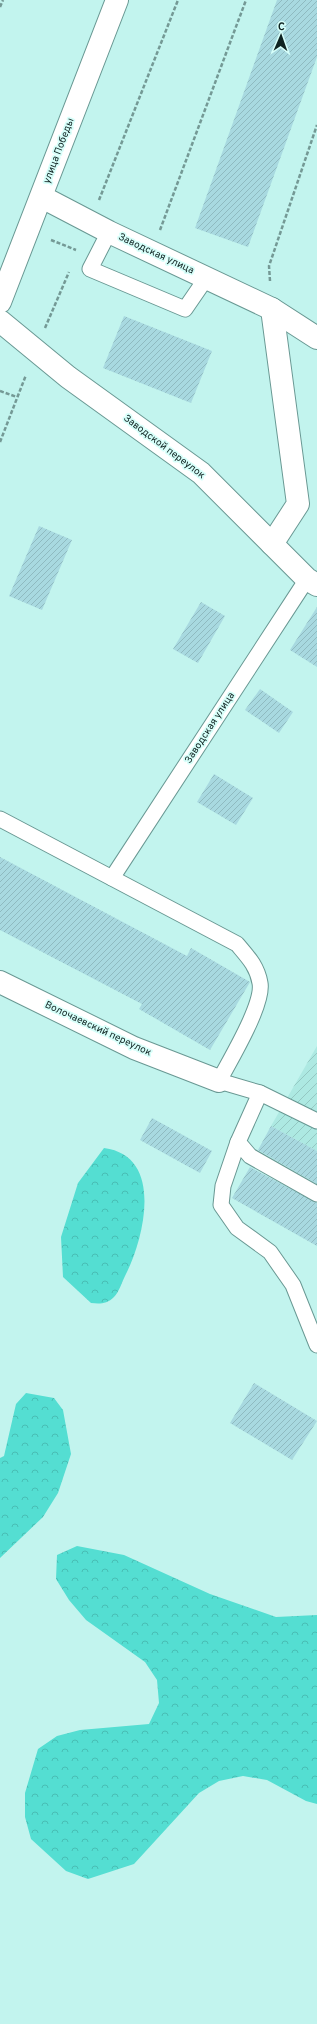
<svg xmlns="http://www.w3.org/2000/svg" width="317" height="2024" font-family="Overpass,sans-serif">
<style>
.industrial{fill:url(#industrial-furrows)}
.forest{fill:url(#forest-crowns)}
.building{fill:url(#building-hatch)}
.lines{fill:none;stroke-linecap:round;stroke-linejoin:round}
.lane-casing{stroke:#699893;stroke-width:17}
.street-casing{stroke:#699893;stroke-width:24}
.highway-casing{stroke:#699893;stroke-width:24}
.path{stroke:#749995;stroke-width:2.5;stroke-dasharray:4 2;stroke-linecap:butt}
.lane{stroke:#fff;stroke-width:15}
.street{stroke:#fff;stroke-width:22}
.highway{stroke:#fff;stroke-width:22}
.labels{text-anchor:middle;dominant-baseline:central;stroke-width:3.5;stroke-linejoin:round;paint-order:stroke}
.street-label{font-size:10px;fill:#0f2321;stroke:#d7fffa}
</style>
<defs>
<pattern id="industrial-furrows" width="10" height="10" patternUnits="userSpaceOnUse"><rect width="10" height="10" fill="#ade9e2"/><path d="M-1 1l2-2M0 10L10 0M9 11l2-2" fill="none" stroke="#94c8c2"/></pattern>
<pattern id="forest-crowns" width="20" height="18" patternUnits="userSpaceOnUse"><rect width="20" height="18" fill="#54ded2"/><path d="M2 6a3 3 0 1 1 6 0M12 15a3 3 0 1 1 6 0" fill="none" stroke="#48beb4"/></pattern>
<pattern id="building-hatch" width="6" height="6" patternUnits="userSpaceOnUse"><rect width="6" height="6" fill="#a8d9e0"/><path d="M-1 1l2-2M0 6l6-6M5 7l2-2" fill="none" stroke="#8fbac0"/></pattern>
</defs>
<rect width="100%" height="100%" fill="#c2f4ee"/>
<path class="industrial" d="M 317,1046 L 317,1151 L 271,1126 Z"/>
<g class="forest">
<path d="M 104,1148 C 165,1156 144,1239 125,1276 C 122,1282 119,1292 114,1297 C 107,1304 100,1304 91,1303 L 63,1277 L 61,1237 L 78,1183 Z"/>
<path d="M 26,1393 L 54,1398 L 63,1410 L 71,1454 L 58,1493 L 43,1517 L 0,1558 L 0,1458 L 4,1456 L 16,1404 Z"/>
<path d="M 77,1546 L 124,1555 L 210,1594 L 276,1617 L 317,1615 L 317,1804 L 306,1801 L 267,1780 L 243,1776 L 219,1781 L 199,1793 L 134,1864 L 88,1879 L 66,1871 L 31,1839 L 25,1817 L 25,1793 L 38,1749 L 57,1736 L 80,1730 L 149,1724 L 159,1703 L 157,1680 L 145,1662 L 86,1620 L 69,1600 L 56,1579 L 57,1555 Z"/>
</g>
<g class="building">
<path d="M 277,0 L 317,0 L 317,57 L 248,247 L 195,228 Z"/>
<path d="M 124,316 L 212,351 L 191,403 L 103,368 Z"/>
<path d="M 39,526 L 72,540 L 42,610 L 9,596 Z"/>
<path d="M 201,602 L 225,616 L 198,663 L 173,649 Z"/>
<path d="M 317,607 L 317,667 L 290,650 Z"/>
<path d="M 260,689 L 293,712 L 279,733 L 245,710 Z"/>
<path d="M 214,774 L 253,798 L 236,825 L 197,802 Z"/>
<path d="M 0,857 L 187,956 L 191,948 L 250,982 L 210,1050 L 139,1009 L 142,1004 L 0,930 Z"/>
<path d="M 152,1118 L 212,1151 L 200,1173 L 140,1140 Z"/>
<path d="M 271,1126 L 317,1151 L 317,1184 L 258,1150 Z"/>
<path d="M 250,1167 L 317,1203 L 317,1246 L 232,1198 Z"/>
<path d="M 254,1383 L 317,1421 L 292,1460 L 230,1423 Z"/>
</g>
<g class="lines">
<defs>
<g id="lane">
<path d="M 109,232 L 90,269 L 185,309 L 207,277"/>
<path d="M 0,819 L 237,944 C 248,957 257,966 260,983 C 264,1004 230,1060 219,1081 L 260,1093 L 317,1121"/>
<path d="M 112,878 L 307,579"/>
<path d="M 260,1093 L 238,1142 L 250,1156 L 317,1194"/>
<path d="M 238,1142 L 223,1186 L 221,1205 L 237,1228 L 270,1252 L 293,1285 L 317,1345"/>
</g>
<g id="street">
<path d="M 42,197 L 109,232 L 272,309 L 317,338"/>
<path d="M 272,309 L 298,504 L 272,544"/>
<path d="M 0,321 L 68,377 L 201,473 L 307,579 L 317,585"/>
<path d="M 0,982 L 134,1048 L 219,1081"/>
</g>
<path id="highway" d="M 0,302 L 117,0"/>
</defs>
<use href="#lane" class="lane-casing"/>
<use href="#street" class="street-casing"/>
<use href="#highway" class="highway-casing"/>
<g class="path">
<path d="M 0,7 L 3,0"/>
<path d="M 99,200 L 178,0"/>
<path d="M 160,230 L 246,0"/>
<path d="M 51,240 L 76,250"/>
<path d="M 270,281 L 269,266 L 317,125"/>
<path d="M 45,328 L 69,272"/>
<path d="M 0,391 L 17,397"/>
<path d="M 0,442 L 26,375"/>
</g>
<use href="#lane" class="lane"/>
<use href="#street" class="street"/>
<use href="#highway" class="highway"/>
</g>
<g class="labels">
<g class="street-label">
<text transform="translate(59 151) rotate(-69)">улица Победы</text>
<text transform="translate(156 254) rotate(25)">Заводская улица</text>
<text transform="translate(164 447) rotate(37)">Заводской переулок</text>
<text transform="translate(210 728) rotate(-57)">Заводская улица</text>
<text transform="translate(98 1029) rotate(25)">Волочаевский переулок</text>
</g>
</g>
<g transform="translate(281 36) rotate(2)" stroke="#d7fffa" stroke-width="3" paint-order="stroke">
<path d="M0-3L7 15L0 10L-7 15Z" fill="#0f2321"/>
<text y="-6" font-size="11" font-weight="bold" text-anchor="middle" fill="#0f2321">С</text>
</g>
</svg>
